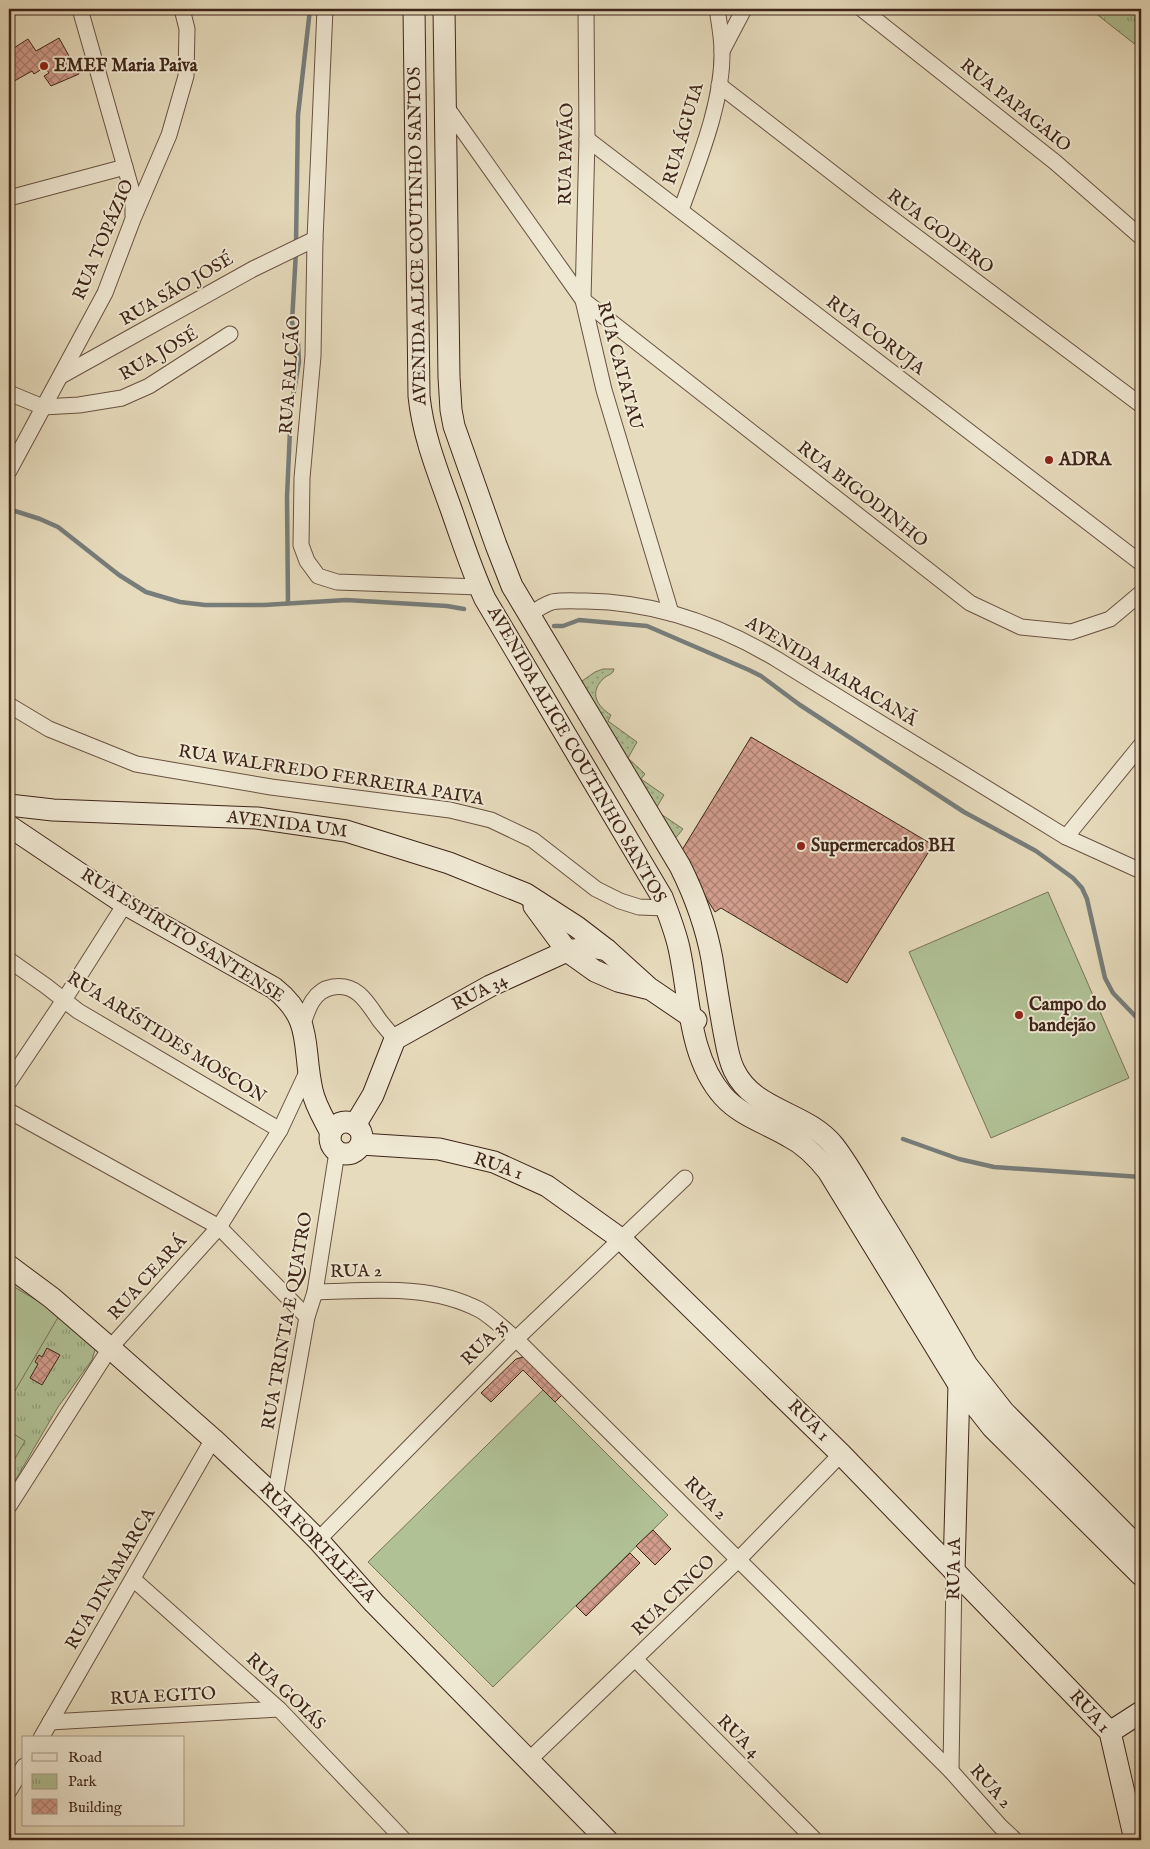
<svg xmlns="http://www.w3.org/2000/svg" width="1150" height="1849" font-family="'IM FELL English',serif">
<style>
.grass{fill:url(#grass-dots);stroke:#787357}
.park{fill:url(#park-tufts);stroke:#787357}
.garden{fill:#b0c195;stroke:#787357}
.lines{fill:none;stroke-linecap:round;stroke-linejoin:round}
.stream{stroke:#777d7b;stroke-width:4.5}
.building{fill:url(#building-cross-hatch);stroke:#3f2519}
.street-casing{stroke:#695242;stroke-width:17}
.secondary-casing{stroke:#3f2519;stroke-width:23}
.street{stroke:#efe8d3;stroke-width:15}
.secondary{stroke:#efe8d3;stroke-width:21}
.poi-dot{fill:#8f2418;stroke:#efe8d3;stroke-width:2}
.labels{text-anchor:middle;dominant-baseline:central;stroke-width:4;stroke-linejoin:round;paint-order:stroke}
.poi-label{font-size:18px;font-weight:bold;fill:#3f2519;stroke:#efe8d3;text-anchor:start}
.street-label{font-size:18px;fill:#3f2519;stroke:#efe8d3}
</style>
<defs>
<pattern id="grass-dots" width="8" height="8" patternUnits="userSpaceOnUse" patternTransform="scale(1.25)"><rect width="8" height="8" fill="#b0c195"/><path d="M2 2h.1M6 6h.1" fill="none" stroke="#919d79" stroke-width="1.8" stroke-linecap="round"/></pattern>
<pattern id="park-tufts" width="24" height="20" patternUnits="userSpaceOnUse" patternTransform="scale(1.25)"><rect width="24" height="20" fill="#b0c195"/><path d="M3 7l-1-3M5 7V3M7 7l1-3M15 17l-1-3M17 17v-4M19 17l1-3" fill="none" stroke="#919d79"/></pattern>
<pattern id="building-cross-hatch" width="8" height="8" patternUnits="userSpaceOnUse" patternTransform="scale(1.25)"><rect width="8" height="8" fill="#d29d8d"/><path d="M0 0l8 8M0 8l8-8" fill="none" stroke="#ac8072"/></pattern>
</defs>
<rect width="100%" height="100%" fill="#e6dbbc"/>
<filter id="stains"><feTurbulence type="fractalNoise" baseFrequency=".004" numOctaves="4"/><feColorMatrix values="0 0 0 0 .2 0 0 0 0 .09 0 0 0 0 .02 0 0 0 .5 -.17"/></filter>
<radialGradient id="worn" r=".72"><stop offset=".6" stop-color="#630" stop-opacity="0"/><stop offset="1" stop-color="#630" stop-opacity=".3"/></radialGradient>
<path class="grass" d="M 603,669 L 614,669 C 613,675 608,674 603,679 C 589,693 597,706 611,715 L 608,721 L 637,742 L 628,758 L 645,774 L 641,779 L 664,795 L 655,810 L 683,829 L 673,841 L 582,686 L 582,681 L 595,672 Z"/>
<g class="park">
<path d="M 1090,9 L 1141,9 L 1141,49 Z"/>
<path d="M 9,1264 L 95,1345 L 95,1350 L 92,1360 L 58,1407 L 9,1491 Z"/>
</g>
<g class="garden">
<path d="M 1048,892 L 1129,1078 L 991,1138 L 909,952 Z"/>
<path d="M 9,1284 L 60,1314 L 9,1401 Z"/>
<path d="M 543,1390 L 668,1515 L 493,1687 L 368,1562 Z"/>
<path d="M 9,1431 L 25,1441 L 9,1469 Z"/>
</g>
<g class="lines">
<g class="stream">
<path d="M 296,244 L 298,115 L 310,9"/>
<path d="M 9,509 L 40,519 L 58,527 L 119,575 L 146,592 L 180,602 L 205,605 L 264,605 L 346,600 L 447,606 L 464,609"/>
<path d="M 288,603 L 287,497 L 291,408 L 299,362 L 298,343 L 292,322 L 296,251"/>
<path d="M 554,626 L 563,626 L 579,620 L 647,626 L 749,670 L 761,676 L 800,705 L 964,812 L 1036,851 L 1073,878 L 1082,888 L 1087,899 L 1105,978 L 1113,993 L 1141,1022"/>
<path d="M 903,1139 L 959,1159 L 994,1167 L 1141,1177"/>
</g>
</g>
<g class="building">
<path d="M 59,38 L 79,74 L 51,86 L 44,76 L 49,73 L 45,67 L 34,74 L 32,71 L 9,84 L 9,51 L 28,39 L 36,51 Z"/>
<path d="M 751,737 L 933,845 L 847,983 L 721,908 L 715,912 L 679,855 Z"/>
<path d="M 47,1348 L 60,1355 L 42,1385 L 30,1378 L 38,1364 L 35,1362 L 39,1355 L 42,1357 Z"/>
<path d="M 523,1357 L 564,1393 L 555,1402 L 523,1370 L 491,1402 L 481,1393 L 516,1359 Z"/>
<path d="M 653,1530 L 671,1549 L 655,1565 L 636,1546 Z"/>
<path d="M 630,1553 L 640,1563 L 586,1616 L 576,1606 Z"/>
</g>
<g class="lines">
<defs>
<g id="street">
<path d="M 80,9 L 133,195 L 133,215"/>
<path d="M 325,9 L 315,239 L 313,356 L 302,478 L 301,545 L 307,561 L 318,576 L 337,582 L 480,587"/>
<path d="M 862,9 L 1055,162 L 1141,237"/>
<path d="M 722,51 L 744,9"/>
<path d="M 719,85 L 874,205 L 1141,405"/>
<path d="M 445,105 L 583,300 L 604,390 L 671,613"/>
<path d="M 587,139 L 1141,563"/>
<path d="M 9,198 L 125,167"/>
<path d="M 681,210 C 698,162 723,103 722,51 C 722,37 719,22 717,9"/>
<path d="M 583,300 L 970,603 L 1021,627 L 1071,632 L 1110,619 L 1141,593"/>
<path d="M 583,300 L 587,139 L 586,9"/>
<path d="M 61,376 L 253,269 L 315,239"/>
<path d="M 9,393 L 43,407 L 79,405 L 122,398 L 149,386 L 230,334"/>
<path d="M 9,471 L 105,293 L 133,219 L 169,135 L 186,76 L 187,29 L 182,9"/>
<path d="M 529,615 C 536,610 543,605 552,602 C 563,600 575,601 586,601 C 655,602 720,625 778,660 L 1066,837 L 1141,871"/>
<path d="M 9,705 L 49,729 L 136,764 L 271,787 L 450,810 L 491,820 L 533,840 L 596,889 L 620,901 L 639,907 L 666,908"/>
<path d="M 1066,837 L 1141,745"/>
<path d="M 9,960 L 46,986 L 78,1011 L 280,1130"/>
<path d="M 303,1024 C 308,1008 314,990 333,987 C 358,983 368,1004 380,1021 C 385,1027 390,1033 395,1039"/>
<path d="M 9,1082 L 64,1000 L 125,904"/>
<path d="M 9,1111 L 219,1227 L 307,1317"/>
<path d="M 315,1292 C 370,1291 429,1283 480,1310 C 492,1317 504,1329 516,1339 L 951,1771 L 1000,1826 L 1015,1840"/>
<path d="M 275,1497 L 307,1317 L 315,1292 L 337,1152"/>
<path d="M 9,1506 L 110,1348 L 219,1227 L 280,1130 L 308,1070"/>
<path d="M 318,1540 L 516,1339 L 685,1178"/>
<path d="M 133,1579 L 279,1709 L 404,1840"/>
<path d="M 636,1660 L 815,1840"/>
<path d="M 50,1722 L 279,1709"/>
<path d="M 41,1738 L 213,1439"/>
<path d="M 529,1760 L 739,1559 L 841,1454"/>
<path d="M 951,1771 L 954,1571"/>
<path d="M 9,1791 L 24,1766"/>
</g>
<g id="secondary">
<path d="M 414,9 L 419,396 C 423,435 437,470 450,506 C 461,537 471,569 485,599 L 662,897 C 668,913 675,930 679,948 C 690,997 688,1056 723,1096 C 741,1116 766,1123 788,1136 C 804,1144 817,1157 828,1171 L 959,1385 L 992,1427 L 1141,1575"/>
<path d="M 444,9 L 449,377 L 451,410 L 454,426 L 496,545 L 512,586 L 680,866 C 695,896 706,926 712,959 C 716,985 720,1011 725,1037 C 727,1048 729,1060 734,1070 C 754,1112 806,1111 834,1146 C 848,1164 860,1186 872,1206 C 905,1258 936,1312 967,1365 L 1004,1412 L 1141,1550"/>
<path d="M 9,805 L 53,810 L 257,818 L 346,831 L 449,863 L 526,894 L 577,927 L 607,950 L 649,988 L 696,1020"/>
<path d="M 9,826 L 125,904 L 274,988 C 314,1020 302,1046 312,1090 C 315,1105 324,1119 331,1133"/>
<path d="M 534,906 L 567,951 L 595,971 L 618,981 L 646,988"/>
<circle cx="346" cy="1138" r="16"/>
<path d="M 355,1125 L 373,1095 L 395,1039 L 490,986 L 567,951 L 591,947 L 607,950"/>
<path d="M 361,1144 L 439,1149 L 494,1162 L 547,1186 L 621,1239 L 841,1454 L 1110,1732 L 1135,1840"/>
<path d="M 9,1266 L 52,1298 L 110,1348 L 213,1439 L 275,1497 L 318,1540 L 374,1603 L 607,1840"/>
<path d="M 954,1571 L 959,1385 L 964,1382"/>
<path d="M 1110,1732 L 1141,1712"/>
</g>
</defs>
<use href="#street" class="street-casing"/>
<use href="#secondary" class="secondary-casing"/>
<use href="#street" class="street"/>
<use href="#secondary" class="secondary"/>
</g>
<g class="poi-dot">
<circle cx="44" cy="66" r="5"/>
<circle cx="1049" cy="460" r="5"/>
<circle cx="801" cy="846" r="5"/>
<circle cx="1019" cy="1015" r="5"/>
</g>
<g class="labels">
<g class="poi-label">
<text x="54" y="66">EMEF Maria Paiva</text>
<text x="1059" y="460">ADRA</text>
<text x="811" y="846">Supermercados BH</text>
<text x="1029" y="1005">Campo do<tspan x="1029" dy="21">bandejão</tspan></text>
</g>
<g class="street-label">
<text transform="translate(1015 106) rotate(39)">RUA PAPAGAIO</text>
<text transform="translate(684 134) rotate(-74)">RUA ÁGUIA</text>
<text transform="translate(567 154) rotate(-89)">RUA PAVÃO</text>
<text transform="translate(940 232) rotate(37)">RUA GODERO</text>
<text transform="translate(418 236) rotate(-91)">AVENIDA ALICE COUTINHO SANTOS</text>
<text transform="translate(104 240) rotate(-67)">RUA TOPÁZIO</text>
<text transform="translate(177 290) rotate(-30)">RUA SÃO JOSÉ</text>
<text transform="translate(875 336) rotate(37)">RUA CORUJA</text>
<text transform="translate(159 355) rotate(-30)">RUA JOSÉ</text>
<text transform="translate(619 366) rotate(75)">RUA CATATAU</text>
<text transform="translate(291 375) rotate(-86)">RUA FALCÃO</text>
<text transform="translate(862 495) rotate(38)">RUA BIGODINHO</text>
<text transform="translate(831 672) rotate(31)">AVENIDA MARACANÃ</text>
<text transform="translate(576 755) rotate(60)">AVENIDA ALICE COUTINHO SANTOS</text>
<text transform="translate(331 776) rotate(9)">RUA WALFREDO FERREIRA PAIVA</text>
<text transform="translate(287 825) rotate(7)">AVENIDA UM</text>
<text transform="translate(182 936) rotate(32)">RUA ESPÍRITO SANTENSE</text>
<text transform="translate(480 993) rotate(-28)">RUA 34</text>
<text transform="translate(166 1038) rotate(32)">RUA ARÍSTIDES MOSCON</text>
<text transform="translate(498 1167) rotate(19)">RUA 1</text>
<text transform="translate(356 1272) rotate(-1)">RUA 2</text>
<text transform="translate(148 1278) rotate(-48)">RUA CEARÁ</text>
<text transform="translate(288 1321) rotate(-80)">RUA TRINTA E QUATRO</text>
<text transform="translate(485 1343) rotate(-45)">RUA 35</text>
<text transform="translate(808 1421) rotate(45)">RUA 1</text>
<text transform="translate(705 1499) rotate(45)">RUA 2</text>
<text transform="translate(317 1543) rotate(46)">RUA FORTALEZA</text>
<text transform="translate(955 1569) rotate(-89)">RUA 1A</text>
<text transform="translate(111 1579) rotate(-60)">RUA DINAMARCA</text>
<text transform="translate(674 1596) rotate(-44)">RUA CINCO</text>
<text transform="translate(285 1692) rotate(44)">RUA GOIÁS</text>
<text transform="translate(163 1697) rotate(-3)">RUA EGITO</text>
<text transform="translate(1089 1712) rotate(48)">RUA 1</text>
<text transform="translate(738 1737) rotate(45)">RUA 4</text>
<text transform="translate(990 1787) rotate(48)">RUA 2</text>
</g>
</g>
<rect width="1150" height="1849" fill="none" stroke="#e6dbbc" stroke-width="30"/>
<rect x="10" y="10" width="1130" height="1829" fill="none" stroke="#3f2519" stroke-width="2.5"/>
<rect x="15" y="15" width="1120" height="1819" fill="none" stroke="#3f2519"/>
<rect x="22" y="1736" width="162" height="90" fill="#efe8d3" stroke="#a99a89"/>
<rect x="32" y="1753" width="25" height="8" fill="#efe8d3" stroke="#a99a89"/>
<text x="68" y="1762" font-size="15" fill="#3f2519">Road</text>
<rect x="32" y="1774" width="25" height="15" fill="url(#park-tufts)" stroke="#a99a89"/>
<text x="68" y="1786" font-size="15" fill="#3f2519">Park</text>
<rect x="32" y="1799" width="25" height="15" fill="url(#building-cross-hatch)" stroke="#a99a89"/>
<text x="68" y="1812" font-size="15" fill="#3f2519">Building</text>
<rect width="100%" height="100%" filter="url(#stains)"/>
<rect width="100%" height="100%" fill="url(#worn)"/>
</svg>
